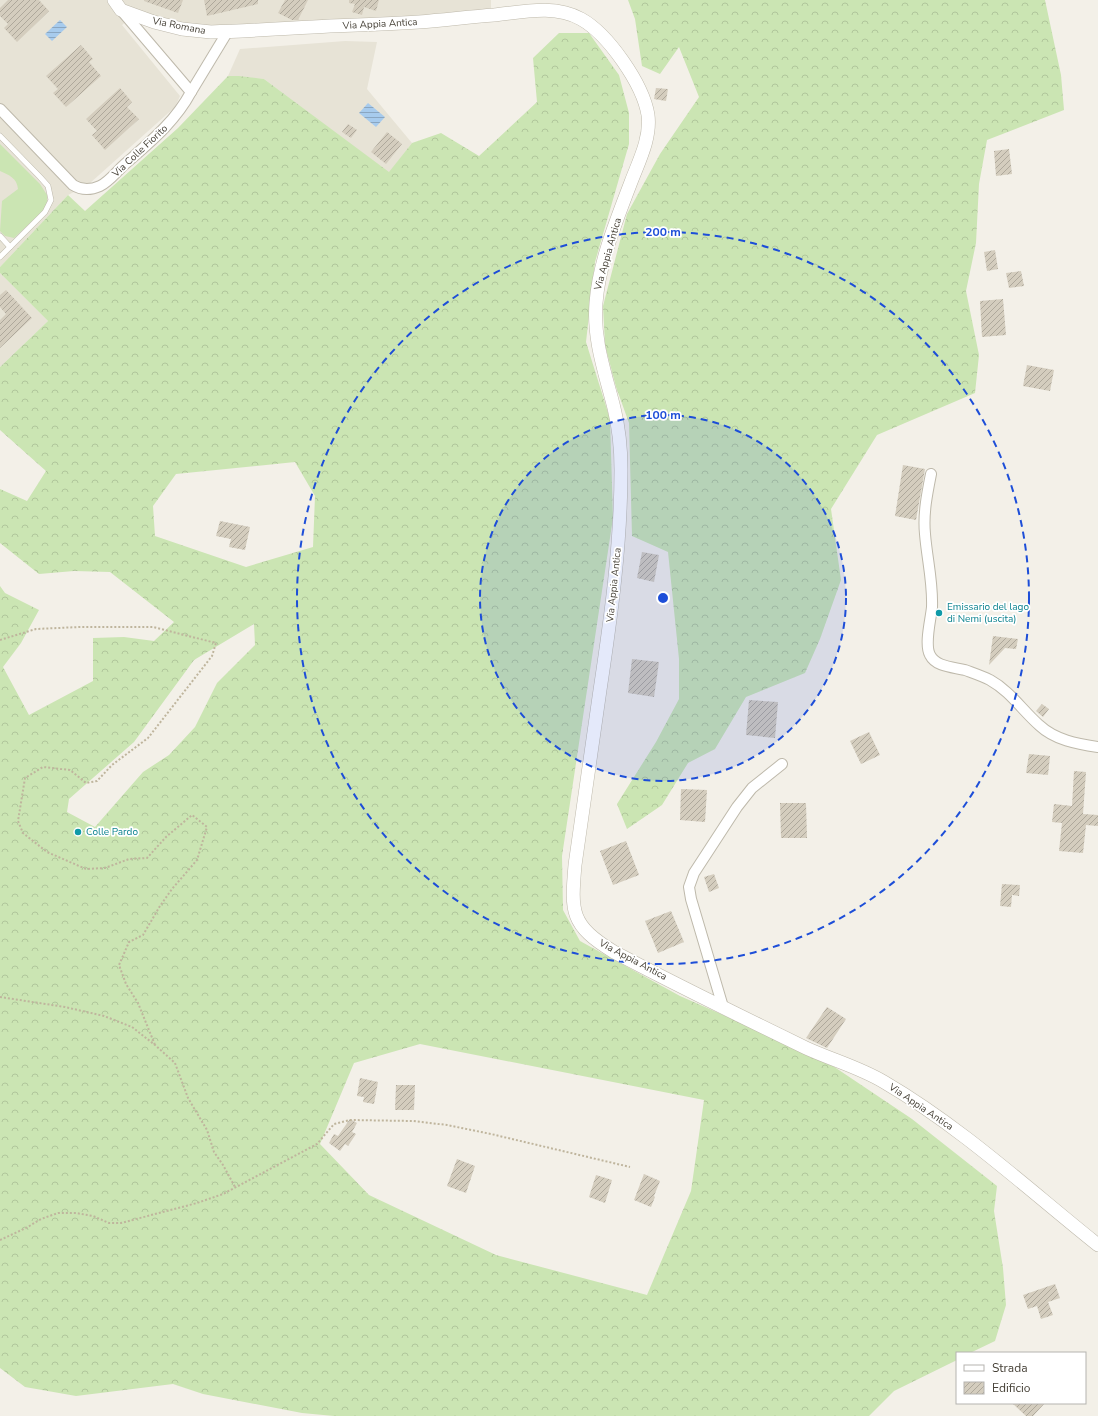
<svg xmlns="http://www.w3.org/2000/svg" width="1098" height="1416" font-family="'Nunito Sans',sans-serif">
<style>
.residential{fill:#e7e3d6}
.grass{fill:#cbe5b3}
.forest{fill:url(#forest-crowns);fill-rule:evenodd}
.water{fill:url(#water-rules)}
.building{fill:url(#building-hatch)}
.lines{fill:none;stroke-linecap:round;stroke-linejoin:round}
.service-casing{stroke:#beb9ab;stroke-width:6}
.minor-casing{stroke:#beb9ab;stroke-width:12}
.tertiary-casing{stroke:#beb9ab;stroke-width:14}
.path{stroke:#bfb59d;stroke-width:2;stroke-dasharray:2 2;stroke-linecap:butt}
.service{stroke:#fff;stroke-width:5}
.minor{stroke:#fff;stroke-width:10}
.tertiary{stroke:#fff;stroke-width:13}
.ring{fill:none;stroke:#1d4ed8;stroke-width:2;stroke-dasharray:7 5}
.culture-dot{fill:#0f9aa8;stroke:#fff;stroke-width:1.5}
.labels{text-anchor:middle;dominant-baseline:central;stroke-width:3.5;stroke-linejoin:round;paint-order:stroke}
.street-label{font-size:10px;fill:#464137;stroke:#fff}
.culture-label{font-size:10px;fill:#0d838f;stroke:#fff;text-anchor:start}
.centre{fill:#1d4ed8;stroke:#fff;stroke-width:2}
.ring-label{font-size:12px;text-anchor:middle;font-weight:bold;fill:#1d4ed8;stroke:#fff;stroke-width:3.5;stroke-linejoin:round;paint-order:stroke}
</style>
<defs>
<pattern id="forest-crowns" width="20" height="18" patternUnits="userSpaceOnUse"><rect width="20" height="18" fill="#cbe5b3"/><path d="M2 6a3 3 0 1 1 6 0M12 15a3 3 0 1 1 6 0" fill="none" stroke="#b0c69b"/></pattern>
<pattern id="water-rules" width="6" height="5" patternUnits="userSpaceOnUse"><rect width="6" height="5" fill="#a7cbed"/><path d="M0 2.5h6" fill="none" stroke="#8aa6c1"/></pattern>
<pattern id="building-hatch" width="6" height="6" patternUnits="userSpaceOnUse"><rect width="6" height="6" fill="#d4cdbe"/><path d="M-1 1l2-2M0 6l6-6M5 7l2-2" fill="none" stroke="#aea89b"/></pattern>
</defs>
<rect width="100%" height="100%" fill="#f3f0e8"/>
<g class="residential">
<path d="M 0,0 L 491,0 L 491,10 L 297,25 L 210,29 L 138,12 L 122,25 L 180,96 L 175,107 L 89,184 L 68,195 L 0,267 Z"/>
<path d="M 345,41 L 377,42 L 367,89 L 412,143 L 389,173 L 264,79 L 228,76 L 240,49 Z"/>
<path d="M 0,273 L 48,321 L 0,367 Z"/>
</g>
<path class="grass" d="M 0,144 L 40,184 L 47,195 L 47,202 L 44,210 L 14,238 L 5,236 L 0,231 L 2,201 L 18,189 C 17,178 9,175 0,171 Z"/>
<g class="forest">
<path d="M 628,0 L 1045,0 L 1061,75 L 1064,110 L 987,140 L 979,184 L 976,243 L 966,291 L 979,355 L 975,393 L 877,435 L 831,509 L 841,580 L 820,639 L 805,673 L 746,697 L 715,749 L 688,763 L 662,805 L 627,829 L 617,804 L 656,742 L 679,699 L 679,659 L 668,552 L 632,536 L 629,423 L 616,387 L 605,345 L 603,306 L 627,214 L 660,154 L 699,97 L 679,47 L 660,74 L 642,66 L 635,19 Z"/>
<path d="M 559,33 L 589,33 L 619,75 L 629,113 L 629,144 L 595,262 L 586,342 L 610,419 L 613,518 L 562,856 L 563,910 L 580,941 L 680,996 L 821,1058 L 912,1119 L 997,1186 L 994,1211 L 1003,1268 L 1006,1305 L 995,1341 L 970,1353 L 957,1353 L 957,1360 L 894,1391 L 869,1416 L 334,1416 L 302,1413 L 203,1394 L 173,1384 L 76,1396 L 25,1387 L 0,1368 L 0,586 L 5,593 L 39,610 L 21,643 L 3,667 L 29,715 L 93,681 L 93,638 L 124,637 L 154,641 L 174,622 L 110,572 L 74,571 L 39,574 L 0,543 L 0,489 L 27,501 L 46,471 L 0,430 L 0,367 L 48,321 L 0,273 L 0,267 L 68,195 L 85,211 L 178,128 L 228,76 L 239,76 L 264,79 L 389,172 L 412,143 L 441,133 L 479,156 L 537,102 L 533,58 ZM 295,462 L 315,496 L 313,547 L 246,567 L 155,536 L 153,506 L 176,474 ZM 254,624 L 255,645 L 217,683 L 195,727 L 169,755 L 143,772 L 95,827 L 67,812 L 69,799 L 134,742 L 194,660 ZM 420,1044 L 704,1100 L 691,1191 L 647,1295 L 496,1255 L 369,1195 L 320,1144 L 354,1063 Z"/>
</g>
<g class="water">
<path d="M 60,20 L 67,27 L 52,41 L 45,34 Z"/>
<path d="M 368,103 L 385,117 L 376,127 L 359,113 Z"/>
</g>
<g class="building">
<path d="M 8,0 L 39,0 L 49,11 L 17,42 L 4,28 L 8,24 L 0,16 L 0,8 Z"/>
<path d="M 144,0 L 183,0 L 178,13 L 144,1 Z"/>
<path d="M 204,0 L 258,0 L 258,4 L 207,16 Z"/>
<path d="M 285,0 L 308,0 L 298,20 L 292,20 L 278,13 Z"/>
<path d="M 349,0 L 379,0 L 376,11 L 364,7 L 362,15 L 352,12 L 355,4 L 349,3 Z"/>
<path d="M 81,45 L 93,59 L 89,62 L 101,76 L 66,107 L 53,93 L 58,89 L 46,76 Z"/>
<path d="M 120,88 L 132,102 L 127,107 L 139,119 L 105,150 L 92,135 L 97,131 L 86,119 Z"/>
<path d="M 656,88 L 668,89 L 666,101 L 654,99 Z"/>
<path d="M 348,124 L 357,130 L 351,138 L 342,132 Z"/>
<path d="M 387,132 L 402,144 L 386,164 L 371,152 Z"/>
<path d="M 1009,149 L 1012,174 L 996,176 L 994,151 Z"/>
<path d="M 995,250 L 998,269 L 987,271 L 984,252 Z"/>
<path d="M 1021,271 L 1024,286 L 1009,288 L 1006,273 Z"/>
<path d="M 6,290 L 32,318 L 0,348 L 0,320 L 6,314 L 0,307 L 0,295 Z"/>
<path d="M 1003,299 L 1006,335 L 982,337 L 980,301 Z"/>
<path d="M 1027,365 L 1054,370 L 1050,391 L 1023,386 Z"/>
<path d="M 903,465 L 925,469 L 916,520 L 895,516 Z"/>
<path d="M 220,521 L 250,527 L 245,550 L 229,547 L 231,539 L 216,536 Z"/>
<path d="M 642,552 L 659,555 L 654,582 L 637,578 Z"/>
<path d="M 993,636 L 1018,639 L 1016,649 L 1005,648 L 989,665 Z"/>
<path d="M 632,659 L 659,662 L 654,697 L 628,693 Z"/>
<path d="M 749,700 L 778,702 L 775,738 L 746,735 Z"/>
<path d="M 1042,704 L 1049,709 L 1043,717 L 1036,711 Z"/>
<path d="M 869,732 L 880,755 L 861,764 L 850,741 Z"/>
<path d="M 1029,754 L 1050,756 L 1048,775 L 1026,773 Z"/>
<path d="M 1074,771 L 1086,772 L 1083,814 L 1098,815 L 1098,826 L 1086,825 L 1083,853 L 1059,851 L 1062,823 L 1052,822 L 1054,804 L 1072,806 Z"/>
<path d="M 681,789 L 707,790 L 705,822 L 680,820 Z"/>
<path d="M 780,803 L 806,803 L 807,838 L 781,838 Z"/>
<path d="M 626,841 L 639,875 L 613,885 L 600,851 Z"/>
<path d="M 714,874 L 719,888 L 709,892 L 704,877 Z"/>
<path d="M 1002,884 L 1020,885 L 1019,896 L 1012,895 L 1011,907 L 1000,906 Z"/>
<path d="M 671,911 L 684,942 L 658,953 L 645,921 Z"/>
<path d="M 827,1007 L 846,1019 L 827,1048 L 806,1038 Z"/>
<path d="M 360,1078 L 378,1082 L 374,1104 L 363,1102 L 364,1097 L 357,1096 Z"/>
<path d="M 396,1085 L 415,1085 L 414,1110 L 395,1110 Z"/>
<path d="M 350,1119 L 357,1123 L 352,1132 L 356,1134 L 348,1146 L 345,1144 L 340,1151 L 329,1143 L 334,1134 L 338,1136 Z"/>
<path d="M 457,1159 L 475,1166 L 466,1193 L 447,1186 Z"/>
<path d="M 644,1174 L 660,1181 L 654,1196 L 655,1197 L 651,1207 L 634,1200 Z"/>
<path d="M 596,1175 L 612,1180 L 605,1203 L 589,1197 Z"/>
<path d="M 1055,1284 L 1060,1298 L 1048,1302 L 1053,1315 L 1041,1319 L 1037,1306 L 1028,1309 L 1023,1295 Z"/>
<path d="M 1012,1403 L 1045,1403 L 1033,1416 L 1026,1416 Z"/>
</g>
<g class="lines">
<defs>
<g id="service">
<path d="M 0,136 L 40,177 L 48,186 L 51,200 L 45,212 L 0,257"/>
<path d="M 0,236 L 10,247"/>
</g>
<g id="minor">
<path d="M 191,92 L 228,31"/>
<path d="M 0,109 L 73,185 C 81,190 91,190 100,186 C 109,182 117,171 125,164 C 150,142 175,122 191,92 L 121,10"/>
<path d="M 931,474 C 927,494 923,514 925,534 C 927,559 933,582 932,607 C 931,619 924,644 930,655 C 936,667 953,667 965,670 C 973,673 982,676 990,680 C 1010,691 1022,710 1039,725 C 1055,740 1077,744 1098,747"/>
<path d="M 723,1007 L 691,899 L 689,887 L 694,873 L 737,807 L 752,788 L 782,764"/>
</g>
<path id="tertiary" d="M 114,0 L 121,10 L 154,22 L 182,29 L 211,32 C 251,31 290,28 330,26 C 360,25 389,24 419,22 C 444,20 469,17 494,15 C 522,12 555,4 581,19 C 608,34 643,84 648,115 C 651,138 639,161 631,182 C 617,219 599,262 596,303 C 593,340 605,372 614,408 C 619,428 621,449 621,470 C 621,544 611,617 600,690 C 592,748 583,807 575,865 C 571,912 570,925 614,952 C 677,985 742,1017 806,1048 C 832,1060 859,1067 884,1082 C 961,1127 1028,1189 1098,1245"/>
</defs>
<use href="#service" class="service-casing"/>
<use href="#minor" class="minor-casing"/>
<use href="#tertiary" class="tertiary-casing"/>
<g class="path">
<path d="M 0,640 L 36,629 L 80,627 L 153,627 L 216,643 L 212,656 L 148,738 L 112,765 L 97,781 L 86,783 L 70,770 L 43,767 L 25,778 L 18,821 L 23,833 L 47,852 L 86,869 L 105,868 L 129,859 L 147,858 L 166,837 L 192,815 L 207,827 L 197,860 L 172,889 L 160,906 L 143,935 L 129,942 L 119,965 L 126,984 L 138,1003 L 155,1045"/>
<path d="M 0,997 L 65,1007 L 104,1016 L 132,1027 L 155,1045 L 175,1063 L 188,1098 L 207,1130 L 214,1152 L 223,1165 L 235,1187"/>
<path d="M 0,1240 L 26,1228 L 41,1219 L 58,1213 L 76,1213 L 93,1216 L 109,1223 L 121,1223 L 197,1203 L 223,1194 L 317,1144 L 334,1124 L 350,1120 L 413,1121 L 447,1125 L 491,1134 L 630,1167"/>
</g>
<use href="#service" class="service"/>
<use href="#minor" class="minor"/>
<use href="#tertiary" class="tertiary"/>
</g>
<circle cx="663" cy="598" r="183" fill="#1d4ed8" fill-opacity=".12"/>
<g class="ring">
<circle cx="663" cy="598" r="183"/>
<circle cx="663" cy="598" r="366"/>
</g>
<g class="culture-dot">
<circle cx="939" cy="613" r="4"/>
<circle cx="78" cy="832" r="4"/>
</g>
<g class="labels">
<g class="street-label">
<text transform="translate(380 24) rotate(-3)">Via Appia Antica</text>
<text transform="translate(179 26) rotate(11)">Via Romana</text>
<text transform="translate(140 151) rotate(-43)">Via Colle Fiorito</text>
<text transform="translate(608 254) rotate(-74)">Via Appia Antica</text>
<text transform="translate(614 585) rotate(-84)">Via Appia Antica</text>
<text transform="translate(633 960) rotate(28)">Via Appia Antica</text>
<text transform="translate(921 1107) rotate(34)">Via Appia Antica</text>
</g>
<g class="culture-label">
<text x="947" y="607">Emissario del lago<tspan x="947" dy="12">di Nemi (uscita)</tspan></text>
<text x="86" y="832">Colle Pardo</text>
</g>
</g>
<circle cx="663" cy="598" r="6" class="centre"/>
<g class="ring-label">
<text x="663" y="236">200 m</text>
<text x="663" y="419">100 m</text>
</g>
<rect x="956" y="1352" width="130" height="52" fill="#ffffff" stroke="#b5b3af"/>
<rect x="964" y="1365" width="20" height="6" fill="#ffffff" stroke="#b5b3af"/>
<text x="992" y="1372" font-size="12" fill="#464137">Strada</text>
<rect x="964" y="1382" width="20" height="12" fill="url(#building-hatch)" stroke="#b5b3af"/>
<text x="992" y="1392" font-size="12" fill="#464137">Edificio</text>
</svg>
